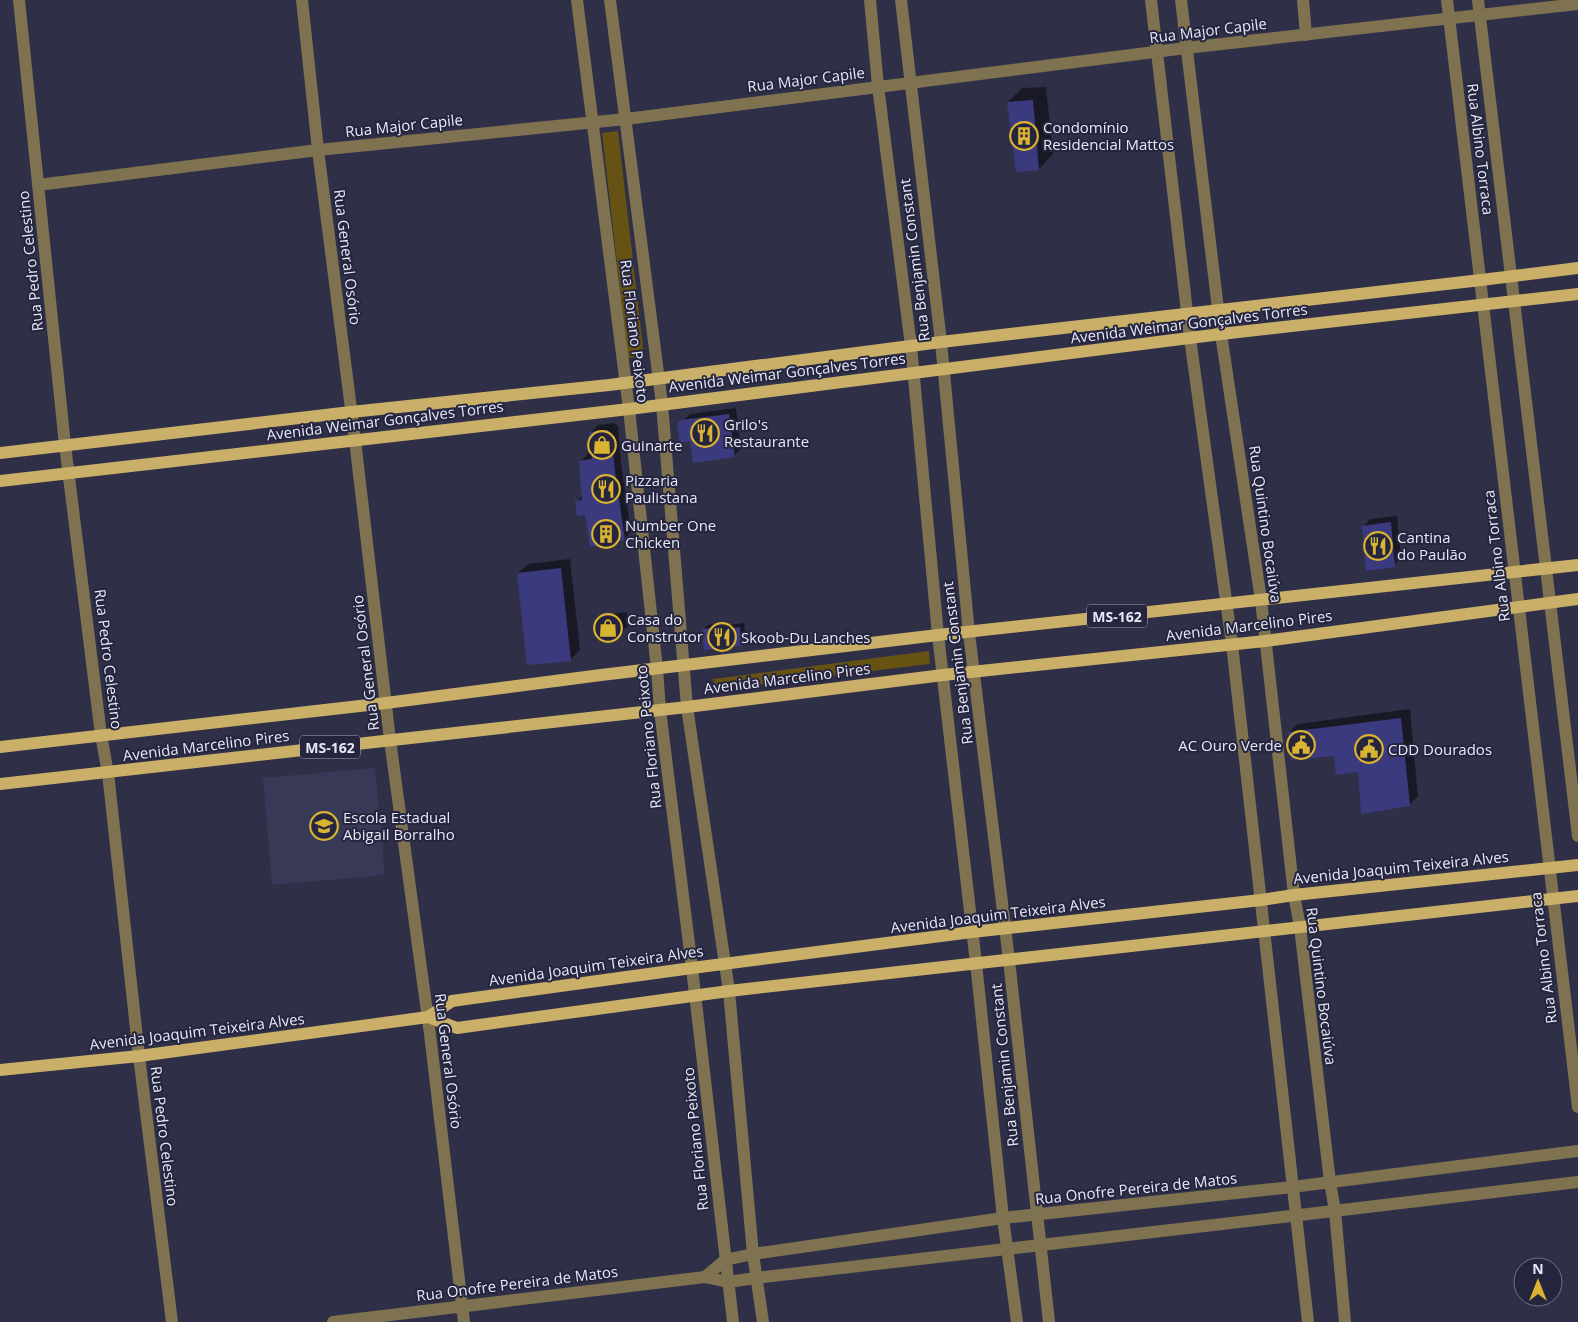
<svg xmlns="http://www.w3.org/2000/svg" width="1578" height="1322" font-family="'Open Sans',sans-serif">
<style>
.built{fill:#373957}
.green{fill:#665212}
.shadow{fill:#0007}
.building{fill:#3b3a7e}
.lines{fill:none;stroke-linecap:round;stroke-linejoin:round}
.minor{stroke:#7e7250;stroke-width:12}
.major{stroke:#c9af68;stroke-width:12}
.labels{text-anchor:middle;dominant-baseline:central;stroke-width:4;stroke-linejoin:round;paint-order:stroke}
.shield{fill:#25263e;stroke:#acadc0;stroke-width:1}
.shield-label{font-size:14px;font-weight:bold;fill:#e6e7f7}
.street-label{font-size:15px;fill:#e6e7f7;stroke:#25263e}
.poi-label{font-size:15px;fill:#e6e7f7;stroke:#25263e;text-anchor:start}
</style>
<rect width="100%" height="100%" fill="#2f3048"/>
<path class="built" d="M 375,768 L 385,875 L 272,885 L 263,778 Z"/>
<g class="green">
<path d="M 618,131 L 644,356 L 628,358 L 602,133 Z"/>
<path d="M 929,651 L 930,664 L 715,690 L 713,679 Z"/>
</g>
<g class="shadow">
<path d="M 1046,87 L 1053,154 L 1039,169 L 1008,102 L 1022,88 Z"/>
<path d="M 736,408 L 741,449 L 734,456 L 692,440 L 679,424 L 690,414 Z"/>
<path d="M 614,423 L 618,426 L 621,463 L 631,532 L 624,539 L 605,541 L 603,544 L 586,514 L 577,502 L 583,495 L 581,461 L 588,454 L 593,453 L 591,432 L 598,425 Z"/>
<path d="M 1397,516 L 1401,558 L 1394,565 L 1364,526 L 1370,519 Z"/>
<path d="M 570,559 L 580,650 L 571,659 L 528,664 L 518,573 L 528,564 Z"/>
<path d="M 627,612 L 628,626 L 621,633 L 595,622 L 602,615 Z"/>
<path d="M 729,622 L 729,625 L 744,623 L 746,640 L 742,645 L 703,629 L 708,625 Z"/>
<path d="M 1410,709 L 1418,796 L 1409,805 L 1335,755 L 1289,732 L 1298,724 Z"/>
</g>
<g class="building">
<path d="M 1033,100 L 1039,170 L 1016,172 L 1007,102 Z"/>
<path d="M 729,414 L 735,457 L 693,463 L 690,441 L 680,443 L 677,424 L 681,420 Z"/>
<path d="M 607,430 L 611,433 L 615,471 L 625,540 L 603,543 L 603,545 L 590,547 L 585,515 L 577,516 L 575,501 L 582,500 L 579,461 L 592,459 L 589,432 Z"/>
<path d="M 1391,522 L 1395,567 L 1366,571 L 1362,526 Z"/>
<path d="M 561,568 L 571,661 L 527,665 L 517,573 Z"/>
<path d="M 620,618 L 622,634 L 596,637 L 594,621 Z"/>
<path d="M 725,626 L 725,629 L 740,627 L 742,646 L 704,650 L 702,629 Z"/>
<path d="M 1401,718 L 1410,806 L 1361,814 L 1358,772 L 1336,775 L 1334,756 L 1291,760 L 1288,732 Z"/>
</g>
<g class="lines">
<g class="minor">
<path d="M 19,0 L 65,445 L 101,735 L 108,773 L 139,1056 L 172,1322"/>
<path d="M 302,0 L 318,150 L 355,440 L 390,740 L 430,1034 L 464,1322"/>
<path d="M 577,0 L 629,409 L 657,669 L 660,710 L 692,968 L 733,1322"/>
<path d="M 610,0 L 662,404 L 687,707 L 729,991 L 753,1254 L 763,1322"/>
<path d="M 870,0 L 878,86 L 911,346 L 938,635 L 976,963 L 1003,1218 L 1017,1322"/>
<path d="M 901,0 L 941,342 L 969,633 L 1009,960 L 1049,1322"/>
<path d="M 1151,0 L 1190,338 L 1232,644 L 1308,1322"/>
<path d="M 1181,0 L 1221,334 L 1261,600 L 1294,895 L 1300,927 L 1330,1182 L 1335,1211 L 1345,1322"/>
<path d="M 1303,0 L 1306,35"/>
<path d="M 1447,0 L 1578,1107"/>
<path d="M 1478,0 L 1578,836"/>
<path d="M 38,185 L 318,150 L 626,119 L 1186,48 L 1578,4"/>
<path d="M 705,1277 L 725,1260 L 753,1254 L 1003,1218 L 1292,1187 L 1578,1151"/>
<path d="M 333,1322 L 705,1277 L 728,1282 L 756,1278 C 1031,1248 1304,1214 1578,1182"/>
</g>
<g class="major">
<path d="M 0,453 L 351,412 L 609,385 L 941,342 L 1481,280 L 1578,268"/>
<path d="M 0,481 L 629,409 L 1221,334 L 1578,294"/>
<path d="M 0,747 L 386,703 L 601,675 L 938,635 L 1578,565"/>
<path d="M 0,784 L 687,707 L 943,675 L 1265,641 L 1578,599"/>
<path d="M 428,1017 L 457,1028 L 729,991 L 1578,896"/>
<path d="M 0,1070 L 139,1056 L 428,1017 L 452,1001 L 692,968 L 972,932 L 1261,900 L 1294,895 L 1578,865"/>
</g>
</g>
<defs>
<symbol id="building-ring" viewBox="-11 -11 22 22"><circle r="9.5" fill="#25263e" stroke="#dab333" stroke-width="1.5"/><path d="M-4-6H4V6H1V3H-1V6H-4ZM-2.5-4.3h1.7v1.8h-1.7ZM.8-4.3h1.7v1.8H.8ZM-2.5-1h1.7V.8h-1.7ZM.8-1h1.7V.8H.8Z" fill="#dab333"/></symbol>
<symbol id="restaurant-ring" viewBox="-11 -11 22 22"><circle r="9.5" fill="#25263e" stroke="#dab333" stroke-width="1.5"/><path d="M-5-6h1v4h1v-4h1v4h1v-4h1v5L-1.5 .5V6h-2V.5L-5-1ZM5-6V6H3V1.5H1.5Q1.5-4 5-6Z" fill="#dab333"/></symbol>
<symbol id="shop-ring" viewBox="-11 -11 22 22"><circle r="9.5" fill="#25263e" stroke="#dab333" stroke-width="1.5"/><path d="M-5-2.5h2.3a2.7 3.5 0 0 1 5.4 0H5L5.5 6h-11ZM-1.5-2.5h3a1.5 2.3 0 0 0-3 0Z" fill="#dab333"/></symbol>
<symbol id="civic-ring" viewBox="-11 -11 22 22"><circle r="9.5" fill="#25263e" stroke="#dab333" stroke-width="1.5"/><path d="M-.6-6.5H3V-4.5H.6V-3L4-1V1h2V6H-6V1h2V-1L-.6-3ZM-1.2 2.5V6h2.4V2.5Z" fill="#dab333"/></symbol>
<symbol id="school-ring" viewBox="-11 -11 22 22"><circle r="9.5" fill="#25263e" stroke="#dab333" stroke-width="1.5"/><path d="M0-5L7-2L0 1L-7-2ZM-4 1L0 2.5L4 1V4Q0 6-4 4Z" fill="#dab333"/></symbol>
</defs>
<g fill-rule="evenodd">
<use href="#building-ring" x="1008" y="120" width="32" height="32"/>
<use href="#restaurant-ring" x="689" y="417" width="32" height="32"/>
<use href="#shop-ring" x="586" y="429" width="32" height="32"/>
<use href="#restaurant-ring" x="590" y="473" width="32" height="32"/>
<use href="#building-ring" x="590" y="518" width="32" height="32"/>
<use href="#restaurant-ring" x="1362" y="530" width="32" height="32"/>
<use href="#shop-ring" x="592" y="612" width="32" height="32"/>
<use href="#restaurant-ring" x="706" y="621" width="32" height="32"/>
<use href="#civic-ring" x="1285" y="729" width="32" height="32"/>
<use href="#civic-ring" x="1353" y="733" width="32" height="32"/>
<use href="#school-ring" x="308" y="810" width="32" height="32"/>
</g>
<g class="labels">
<g class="shield">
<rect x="1087" y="604.5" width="60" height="23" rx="4"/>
<rect x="300" y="735.5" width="60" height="23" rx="4"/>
</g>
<g class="shield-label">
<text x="1117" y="616">MS-162</text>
<text x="330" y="747">MS-162</text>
</g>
<g class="street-label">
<text transform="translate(1208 30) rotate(-7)">Rua Major Capile</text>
<text transform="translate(806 79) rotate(-7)">Rua Major Capile</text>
<text transform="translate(404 125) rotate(-6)">Rua Major Capile</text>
<text transform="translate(1481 149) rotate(83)">Rua Albino Torraca</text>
<text transform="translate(348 257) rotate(83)">Rua General Osório</text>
<text transform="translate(914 260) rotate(-97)">Rua Benjamin Constant</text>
<text transform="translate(30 261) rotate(-96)">Rua Pedro Celestino</text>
<text transform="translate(1189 323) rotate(-7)">Avenida Weimar Gonçalves Torres</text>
<text transform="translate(635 331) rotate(83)">Rua Floriano Peixoto</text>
<text transform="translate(787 372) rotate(-7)">Avenida Weimar Gonçalves Torres</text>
<text transform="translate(385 420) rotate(-7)">Avenida Weimar Gonçalves Torres</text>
<text transform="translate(1266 524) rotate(82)">Rua Quintino Bocaiúva</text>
<text transform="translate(1496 556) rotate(-97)">Rua Albino Torraca</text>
<text transform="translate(1249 625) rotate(-7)">Avenida Marcelino Pires</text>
<text transform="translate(109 659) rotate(83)">Rua Pedro Celestino</text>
<text transform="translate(365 663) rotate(-97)">Rua General Osório</text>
<text transform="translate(957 663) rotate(-97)">Rua Benjamin Constant</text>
<text transform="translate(787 678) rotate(-7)">Avenida Marcelino Pires</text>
<text transform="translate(648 737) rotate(-96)">Rua Floriano Peixoto</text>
<text transform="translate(206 745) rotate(-7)">Avenida Marcelino Pires</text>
<text transform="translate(1401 867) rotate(-6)">Avenida Joaquim Teixeira Alves</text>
<text transform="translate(998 914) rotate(-7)">Avenida Joaquim Teixeira Alves</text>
<text transform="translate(1543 958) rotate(-97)">Rua Albino Torraca</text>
<text transform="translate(596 965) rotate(-8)">Avenida Joaquim Teixeira Alves</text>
<text transform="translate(1322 986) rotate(83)">Rua Quintino Bocaiúva</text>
<text transform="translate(197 1031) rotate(-7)">Avenida Joaquim Teixeira Alves</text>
<text transform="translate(449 1061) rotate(83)">Rua General Osório</text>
<text transform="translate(1004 1065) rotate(-96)">Rua Benjamin Constant</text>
<text transform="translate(165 1136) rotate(83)">Rua Pedro Celestino</text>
<text transform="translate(695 1139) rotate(-96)">Rua Floriano Peixoto</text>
<text transform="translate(1136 1188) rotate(-6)">Rua Onofre Pereira de Matos</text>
<text transform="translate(517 1283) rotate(-7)">Rua Onofre Pereira de Matos</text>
</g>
<g class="poi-label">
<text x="1043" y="127">Condomínio<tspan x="1043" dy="17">Residencial Mattos</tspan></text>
<text x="724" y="424">Grilo's<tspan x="724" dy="17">Restaurante</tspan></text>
<text x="621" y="445">Guinarte</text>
<text x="625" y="480">Pizzaria<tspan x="625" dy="17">Paulistana</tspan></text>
<text x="625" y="525">Number One<tspan x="625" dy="17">Chicken</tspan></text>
<text x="1397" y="537">Cantina<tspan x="1397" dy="17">do Paulão</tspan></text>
<text x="627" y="619">Casa do<tspan x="627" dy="17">Construtor</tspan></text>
<text x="741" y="637">Skoob-Du Lanches</text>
<text x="1282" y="745" text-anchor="end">AC Ouro Verde</text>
<text x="1388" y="749">CDD Dourados</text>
<text x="343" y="817">Escola Estadual<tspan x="343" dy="17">Abigail Borralho</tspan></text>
</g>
</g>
<g transform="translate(1538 1282)"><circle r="24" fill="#25263e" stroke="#727388"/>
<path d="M0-4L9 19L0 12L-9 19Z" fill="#dab333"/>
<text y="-8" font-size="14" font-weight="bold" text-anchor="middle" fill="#e6e7f7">N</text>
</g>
</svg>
